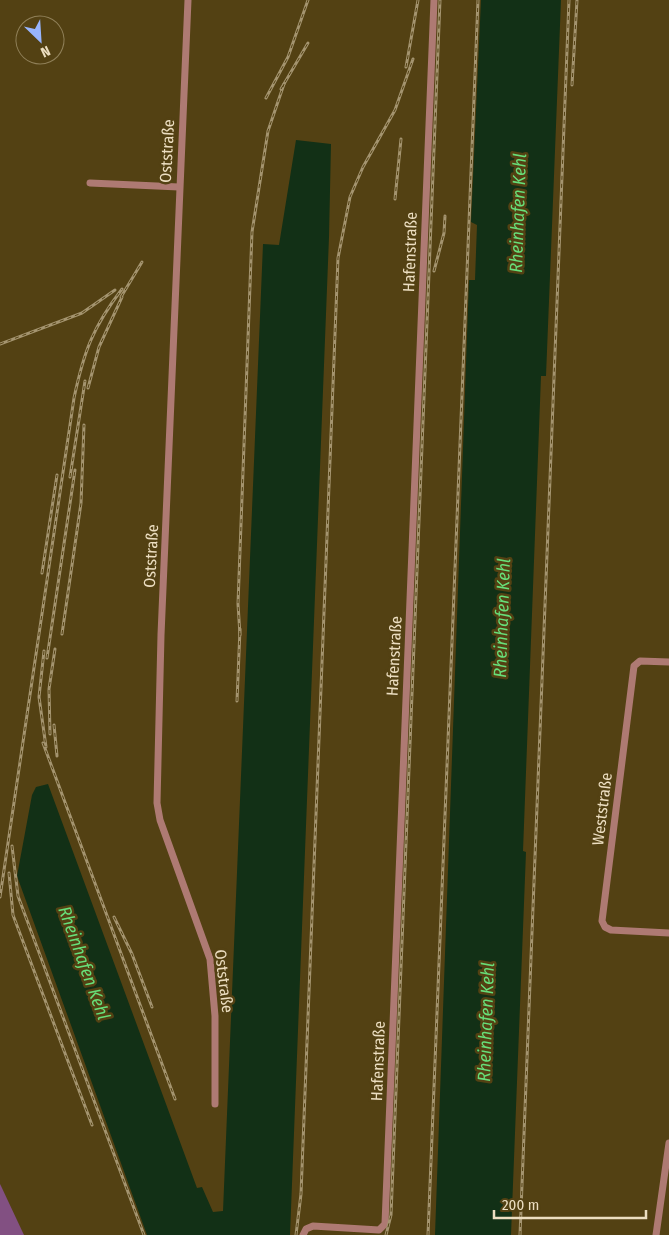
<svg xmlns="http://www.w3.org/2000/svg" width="669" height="1235" font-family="'Fira Sans Condensed',sans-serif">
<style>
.green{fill:#825082}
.water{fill:#123016}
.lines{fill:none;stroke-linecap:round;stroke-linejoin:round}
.minor{stroke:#ae7a73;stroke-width:7}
.rail-casing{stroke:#a4946f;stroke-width:3}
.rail{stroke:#534113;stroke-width:1;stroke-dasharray:4;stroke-linecap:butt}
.labels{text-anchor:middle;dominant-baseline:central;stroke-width:5;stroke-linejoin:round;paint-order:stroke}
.street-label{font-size:16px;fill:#ecdec1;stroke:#534113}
.water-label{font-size:18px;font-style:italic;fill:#67df79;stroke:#534113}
</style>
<rect width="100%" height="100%" fill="#534113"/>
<path class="green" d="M 0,1184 L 1,1186 L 24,1235 L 0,1235 Z"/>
<g class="water">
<path d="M 481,0 L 561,0 L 546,376 L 541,376 L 523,851 L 526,852 L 511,1235 L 435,1235 L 469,280 L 475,280 L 477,225 L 471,222 Z"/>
<path d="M 296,140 L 331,144 L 329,237 L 290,1235 L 147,1235 L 17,876 L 32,795 L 36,787 L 48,784 L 197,1188 L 202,1187 L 213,1212 L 223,1211 L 263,244 L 279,245 Z"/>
</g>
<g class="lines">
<g class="minor">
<path d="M 188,0 L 161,635 L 157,803 L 160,820 L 210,959 L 215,1016 L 215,1104"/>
<path d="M 90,183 L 179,187"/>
<path d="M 669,662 L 640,661 L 634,666 L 602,921 L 605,927 L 611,930 L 669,933"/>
<path d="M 303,1235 L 306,1229 L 313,1226 L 379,1230 L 385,1224 L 434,0"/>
<path d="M 656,1235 L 669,1143"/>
</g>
<defs>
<g id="rail">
<path d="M 406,67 L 418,0"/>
<path d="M 572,85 L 577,0"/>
<path d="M 281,89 L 308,43"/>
<path d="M 266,98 L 288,57 L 308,0"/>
<path d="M 395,199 L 401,139"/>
<path d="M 434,271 L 444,233 L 445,216"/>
<path d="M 121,297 L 142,262"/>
<path d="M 0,344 L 82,313 L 115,290"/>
<path d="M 88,388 L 99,347 L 122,297"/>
<path d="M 70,477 L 85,381"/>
<path d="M 42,573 L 57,475"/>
<path d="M 62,634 L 81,503 L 84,425"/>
<path d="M 240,635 L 238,604 L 252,232 L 268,131 L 284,84"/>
<path d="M 44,651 L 39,697 L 46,747"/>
<path d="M 47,658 L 75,470"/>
<path d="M 237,701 L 240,629"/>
<path d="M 54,725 L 57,756"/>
<path d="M 50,734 L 49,689 L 55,649"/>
<path d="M 43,743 L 175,1099"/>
<path d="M 12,846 L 18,896 L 144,1235"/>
<path d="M 9,873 L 13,915 L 92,1125"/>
<path d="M 0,897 L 74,398 C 84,351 93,327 122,289"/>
<path d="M 114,917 L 132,954 L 152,1007"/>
<path d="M 296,1235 L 301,1194 L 338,258 L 350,197 L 363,167 L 395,110 L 413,59"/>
<path d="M 386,1235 L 391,1215 L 440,0"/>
<path d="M 428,1235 L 478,0"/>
<path d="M 520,1235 L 569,0"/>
</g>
</defs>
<use href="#rail" class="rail-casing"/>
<use href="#rail" class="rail"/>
</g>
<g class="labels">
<g class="street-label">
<text transform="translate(167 151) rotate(-87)">Oststraße</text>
<text transform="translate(410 252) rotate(-88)">Hafenstraße</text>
<text transform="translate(151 556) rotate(-87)">Oststraße</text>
<text transform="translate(394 656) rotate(-87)">Hafenstraße</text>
<text transform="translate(602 809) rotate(-83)">Weststraße</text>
<text transform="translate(224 981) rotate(83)">Oststraße</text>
<text transform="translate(378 1061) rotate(-88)">Hafenstraße</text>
</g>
<g class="water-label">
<text transform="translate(518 213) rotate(-88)">Rheinhafen Kehl</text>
<text transform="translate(502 618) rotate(-88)">Rheinhafen Kehl</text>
<text transform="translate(84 963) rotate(70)">Rheinhafen Kehl</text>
<text transform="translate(486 1022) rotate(-88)">Rheinhafen Kehl</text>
</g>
</g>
<g transform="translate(40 40) rotate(155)"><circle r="24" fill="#534113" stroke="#908059"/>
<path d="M0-4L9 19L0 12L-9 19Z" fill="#98b5fd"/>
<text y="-8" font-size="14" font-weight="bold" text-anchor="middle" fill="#ecdec1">N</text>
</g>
<path d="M494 1210v8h152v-8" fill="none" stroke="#ecdec1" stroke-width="2.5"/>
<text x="502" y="1210" font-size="15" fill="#ecdec1" stroke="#534113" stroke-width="4" paint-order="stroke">200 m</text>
</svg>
